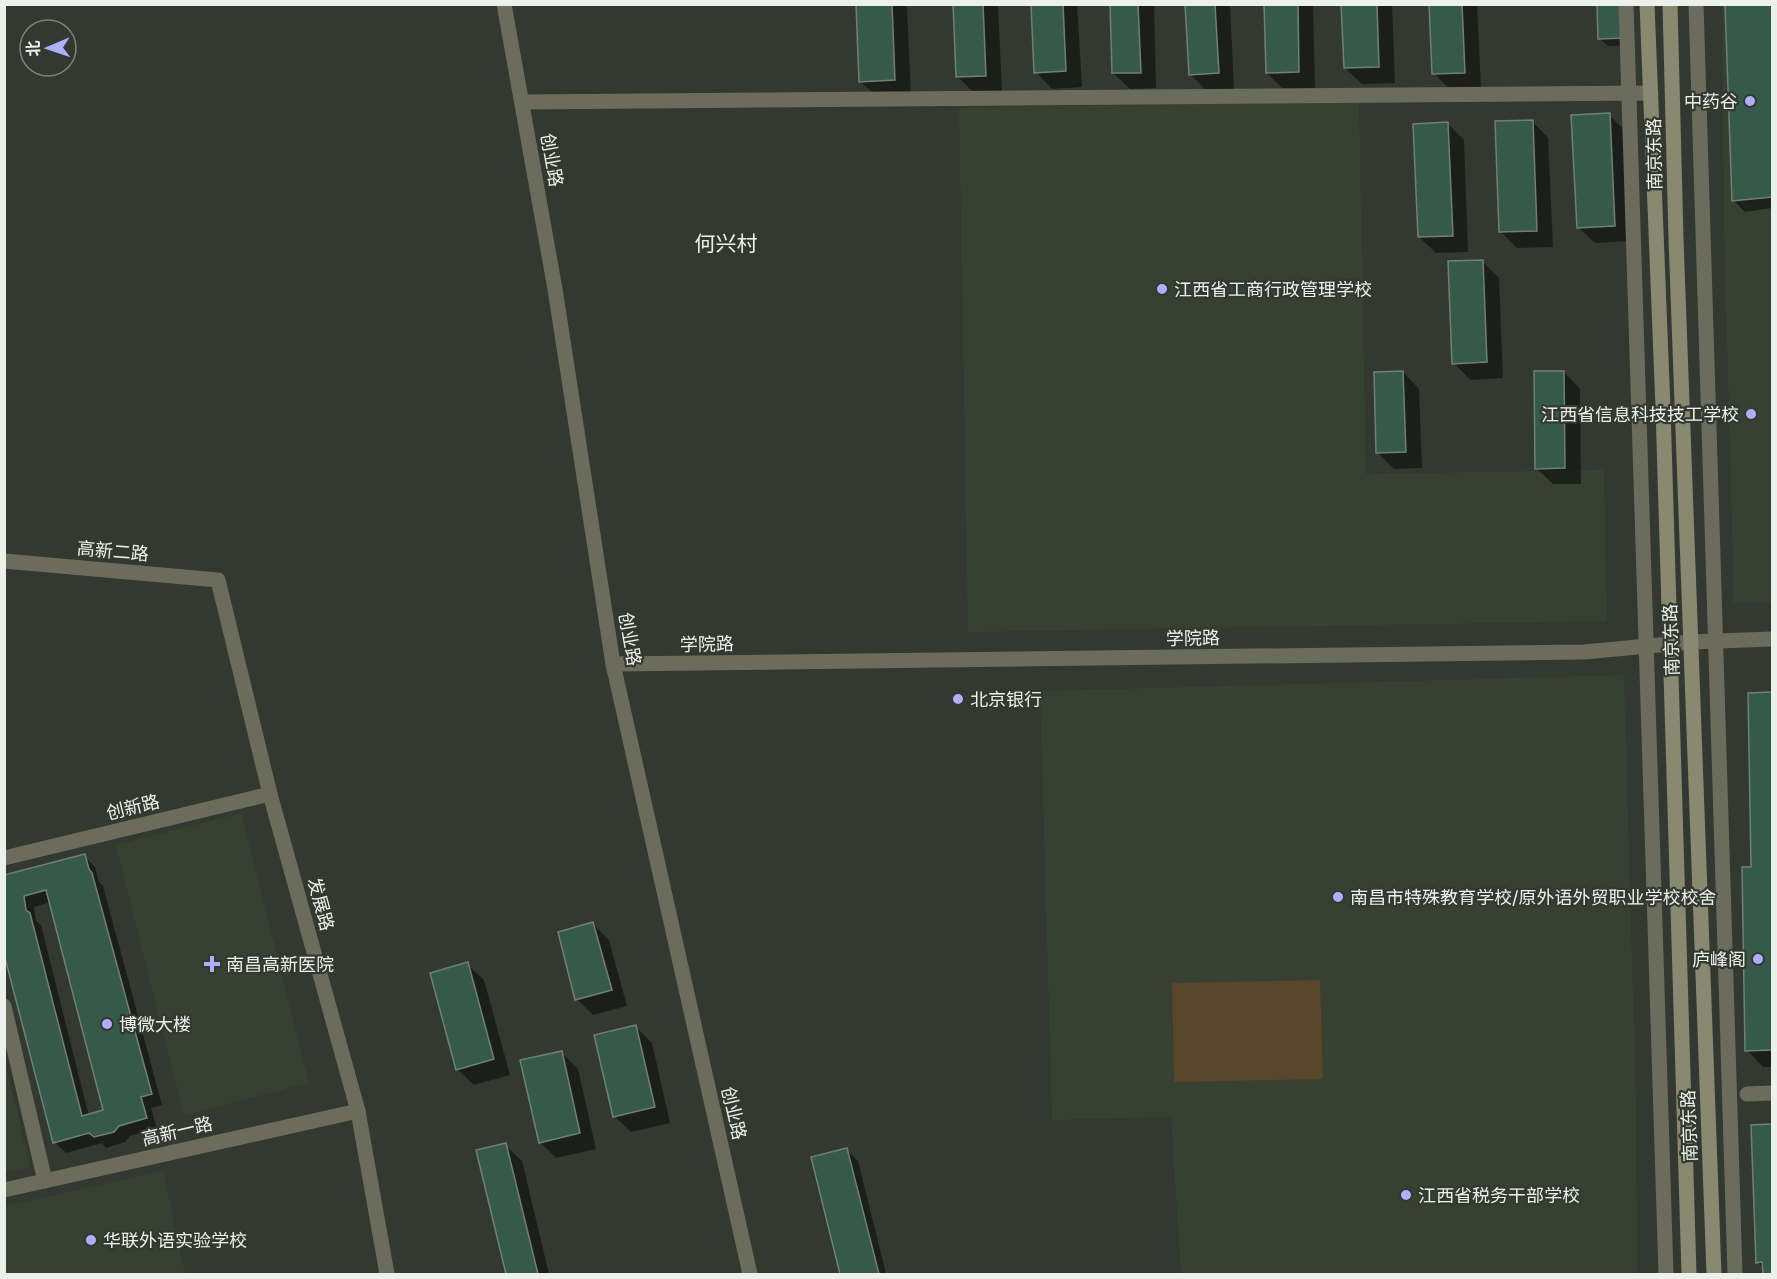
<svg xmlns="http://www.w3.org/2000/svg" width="1777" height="1279" font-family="Inter,'Noto Sans SC',sans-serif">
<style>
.built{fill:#364131}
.green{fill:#58452a}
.shadow{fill:#0007;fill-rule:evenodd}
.building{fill:#365a4a;stroke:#727f79;stroke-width:1.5;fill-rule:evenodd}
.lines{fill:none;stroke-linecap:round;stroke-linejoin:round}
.minor{stroke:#6c6c5d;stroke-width:15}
.tertiary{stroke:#6c6c5d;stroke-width:15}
.secondary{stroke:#898871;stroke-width:15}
.poi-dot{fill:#aeaefb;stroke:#333930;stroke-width:2}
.labels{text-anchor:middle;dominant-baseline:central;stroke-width:4.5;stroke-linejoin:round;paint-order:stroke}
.poi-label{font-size:18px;fill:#edf1eb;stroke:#333930;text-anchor:start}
.street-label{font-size:18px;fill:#edf1eb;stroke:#333930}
.quarter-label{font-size:21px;fill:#edf1eb;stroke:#333930}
</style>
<rect width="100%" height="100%" fill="#333930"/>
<g class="built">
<path d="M 1722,5 L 1772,5 L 1772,602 L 1734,603 L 1724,226 Z"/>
<path d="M 1359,101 L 1366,474 L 1604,470 L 1607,621 L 968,632 L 959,108 Z"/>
<path d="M 1624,675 L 1636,1103 L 1637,1274 L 1181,1274 L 1171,1117 L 1052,1120 L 1040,691 Z"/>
<path d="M 241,813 L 309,1083 L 184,1115 L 116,845 Z"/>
<path d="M 4,1057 L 30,1167 L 5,1173 L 4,1173 Z"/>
<path d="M 163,1171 L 185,1274 L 5,1274 L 5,1206 Z"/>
</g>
<path class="green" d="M 1320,980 L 1323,1079 L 1174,1082 L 1172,983 Z"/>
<g class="shadow">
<path d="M 858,4 L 904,4 L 907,8 L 911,96 L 877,97 L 860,81 Z"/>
<path d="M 954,4 L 998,4 L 1002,92 L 974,93 L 957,76 Z"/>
<path d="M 1032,4 L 1077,4 L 1082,87 L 1052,89 L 1036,72 Z"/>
<path d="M 1111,4 L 1154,4 L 1156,88 L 1130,89 L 1113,73 Z"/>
<path d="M 1187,4 L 1230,4 L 1234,89 L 1207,91 L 1190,74 Z"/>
<path d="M 1266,4 L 1313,4 L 1315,88 L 1283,89 L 1267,73 Z"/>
<path d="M 1343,4 L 1392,4 L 1395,83 L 1362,84 L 1345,68 Z"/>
<path d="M 1431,4 L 1477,4 L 1481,88 L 1450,90 L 1434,73 Z"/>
<path d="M 1598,4 L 1633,45 L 1608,46 L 1599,38 Z"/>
<path d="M 1726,4 L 1772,4 L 1772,208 L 1745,212 L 1734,201 Z"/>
<path d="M 1609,115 L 1625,131 L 1631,241 L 1595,243 L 1578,227 Z"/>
<path d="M 1532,121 L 1548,138 L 1553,247 L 1517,248 L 1501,232 Z"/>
<path d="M 1448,124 L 1464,140 L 1468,252 L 1436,253 L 1419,237 Z"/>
<path d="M 1483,262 L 1499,278 L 1503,378 L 1470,380 L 1454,363 Z"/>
<path d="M 1403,372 L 1419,389 L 1422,468 L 1394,469 L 1377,452 Z"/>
<path d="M 1564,372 L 1580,389 L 1581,484 L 1553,484 L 1536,468 Z"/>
<path d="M 1749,694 L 1772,694 L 1772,1067 L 1763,1067 L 1747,1050 L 1753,868 Z"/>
<path d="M 84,856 L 95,867 L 99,882 L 103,886 L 162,1105 L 151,1108 L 157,1129 L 130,1136 L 125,1142 L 106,1148 L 102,1143 L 66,1153 L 55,1142 L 4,876 ZM 51,902 L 105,1112 L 89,1116 L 41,925 L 36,921 L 34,907 Z"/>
<path d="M 593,924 L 609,940 L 627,1006 L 593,1015 L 577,999 Z"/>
<path d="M 467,964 L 484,980 L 510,1075 L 474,1085 L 457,1069 Z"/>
<path d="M 636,1027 L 652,1043 L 670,1123 L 631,1132 L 614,1116 Z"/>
<path d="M 562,1053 L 578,1069 L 596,1149 L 556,1158 L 540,1142 Z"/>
<path d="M 1752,1126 L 1772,1126 L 1772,1274 L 1764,1274 L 1764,1269 L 1757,1262 Z"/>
<path d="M 505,1145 L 522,1161 L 549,1274 L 508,1274 L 478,1152 Z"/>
<path d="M 847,1150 L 858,1161 L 886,1274 L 842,1274 L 813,1158 Z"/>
</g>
<g class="building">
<path d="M 856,4 L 892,4 L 895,80 L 859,82 Z"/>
<path d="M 953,4 L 983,4 L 986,76 L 956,77 Z"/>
<path d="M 1031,4 L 1063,4 L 1066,71 L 1034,73 Z"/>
<path d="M 1110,4 L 1138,4 L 1141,73 L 1112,73 Z"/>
<path d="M 1185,4 L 1215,4 L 1219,73 L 1189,75 Z"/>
<path d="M 1264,4 L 1298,4 L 1299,72 L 1266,73 Z"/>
<path d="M 1341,4 L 1377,4 L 1379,67 L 1344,68 Z"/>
<path d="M 1429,4 L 1462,4 L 1465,73 L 1432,74 Z"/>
<path d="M 1597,4 L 1625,4 L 1625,38 L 1598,39 Z"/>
<path d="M 1725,4 L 1772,4 L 1772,197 L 1732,201 Z"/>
<path d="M 1610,113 L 1615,226 L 1577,228 L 1571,115 Z"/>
<path d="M 1533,120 L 1537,231 L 1499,232 L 1495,121 Z"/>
<path d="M 1448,122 L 1453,236 L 1418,237 L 1413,124 Z"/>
<path d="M 1483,260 L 1487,362 L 1452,364 L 1448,261 Z"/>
<path d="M 1403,371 L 1406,452 L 1376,453 L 1374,372 Z"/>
<path d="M 1534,371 L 1564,371 L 1565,468 L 1535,469 Z"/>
<path d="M 1772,692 L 1772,1050 L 1745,1051 L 1742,867 L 1751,867 L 1748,693 Z"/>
<path d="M 85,854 L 89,869 L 92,873 L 152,1094 L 141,1097 L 147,1118 L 119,1126 L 114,1132 L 94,1137 L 89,1133 L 53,1143 L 4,954 L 4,875 ZM 46,890 L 103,1110 L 82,1116 L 30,913 L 26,910 L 24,896 Z"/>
<path d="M 593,922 L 612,990 L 575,1000 L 558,932 Z"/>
<path d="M 468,962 L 494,1059 L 456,1070 L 430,973 Z"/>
<path d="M 636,1025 L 655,1107 L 613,1117 L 594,1035 Z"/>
<path d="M 562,1051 L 580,1133 L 539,1143 L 520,1060 Z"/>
<path d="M 1772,1124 L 1772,1274 L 1763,1274 L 1762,1262 L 1756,1263 L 1751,1125 Z"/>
<path d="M 506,1143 L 538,1274 L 506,1274 L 476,1150 Z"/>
<path d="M 847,1148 L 879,1274 L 840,1274 L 811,1157 Z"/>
</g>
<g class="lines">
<g class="minor">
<path d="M 504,4 L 555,289 L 613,664 L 750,1274"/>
<path d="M 522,102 L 1651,93"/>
<path d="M 4,561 L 218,580 L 270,794 L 358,1111 L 387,1274"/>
<path d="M 4,858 L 270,794"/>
<path d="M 4,1006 L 45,1181"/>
<path d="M 1747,1094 L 1772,1093"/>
<path d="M 4,1190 L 358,1111"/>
</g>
<g class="tertiary">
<path d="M 1626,4 L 1666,1274"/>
<path d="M 1696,4 L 1735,1274"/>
<path d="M 613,664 L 1584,652 L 1691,642 L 1772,639"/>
</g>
<g class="secondary">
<path d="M 1647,4 L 1663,408 L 1689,1274"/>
<path d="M 1670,4 L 1676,239 L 1714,1274"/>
</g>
</g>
<g class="poi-dot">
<circle cx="1750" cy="101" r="6"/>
<circle cx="1162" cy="289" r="6"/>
<circle cx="1751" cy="414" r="6"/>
<circle cx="958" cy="699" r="6"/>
<circle cx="1338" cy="897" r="6"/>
<circle cx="1758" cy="959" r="6"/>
<path d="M209 955h6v6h6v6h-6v6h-6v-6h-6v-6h6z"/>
<circle cx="107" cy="1024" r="6"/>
<circle cx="1406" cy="1195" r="6"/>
<circle cx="91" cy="1240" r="6"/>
</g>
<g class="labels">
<g class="poi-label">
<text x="1738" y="101" text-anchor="end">中药谷</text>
<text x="1174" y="289">江西省工商行政管理学校</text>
<text x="1739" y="414" text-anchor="end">江西省信息科技技工学校</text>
<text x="970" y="699">北京银行</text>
<text x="1350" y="897">南昌市特殊教育学校/原外语外贸职业学校校舍</text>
<text x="1746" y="959" text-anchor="end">庐峰阁</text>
<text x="226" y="964">南昌高新医院</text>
<text x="119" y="1024">博微大楼</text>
<text x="1418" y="1195">江西省税务干部学校</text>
<text x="103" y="1240">华联外语实验学校</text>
</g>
<g class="street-label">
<text transform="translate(1654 154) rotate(-91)">南京东路</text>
<text transform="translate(552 160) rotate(80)">创业路</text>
<text transform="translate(113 551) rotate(5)">高新二路</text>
<text transform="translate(1193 638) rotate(-1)">学院路</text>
<text transform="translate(630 639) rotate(80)">创业路</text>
<text transform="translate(1671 640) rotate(-92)">南京东路</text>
<text transform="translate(707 644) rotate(-1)">学院路</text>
<text transform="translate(133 807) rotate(-14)">创新路</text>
<text transform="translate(321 904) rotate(75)">发展路</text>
<text transform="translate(734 1113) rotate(77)">创业路</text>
<text transform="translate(1689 1126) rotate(-92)">南京东路</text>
<text transform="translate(177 1131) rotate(-13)">高新一路</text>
</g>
<g class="quarter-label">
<text x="726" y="243">何兴村</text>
</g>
</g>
<rect width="1777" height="1279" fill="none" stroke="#edf1eb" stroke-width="12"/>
<g transform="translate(48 48) rotate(268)"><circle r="28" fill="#333930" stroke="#7d837b" stroke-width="1.5"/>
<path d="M0-4.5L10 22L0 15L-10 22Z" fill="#aeaefb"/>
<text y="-9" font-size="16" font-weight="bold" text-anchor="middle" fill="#edf1eb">北</text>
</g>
</svg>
